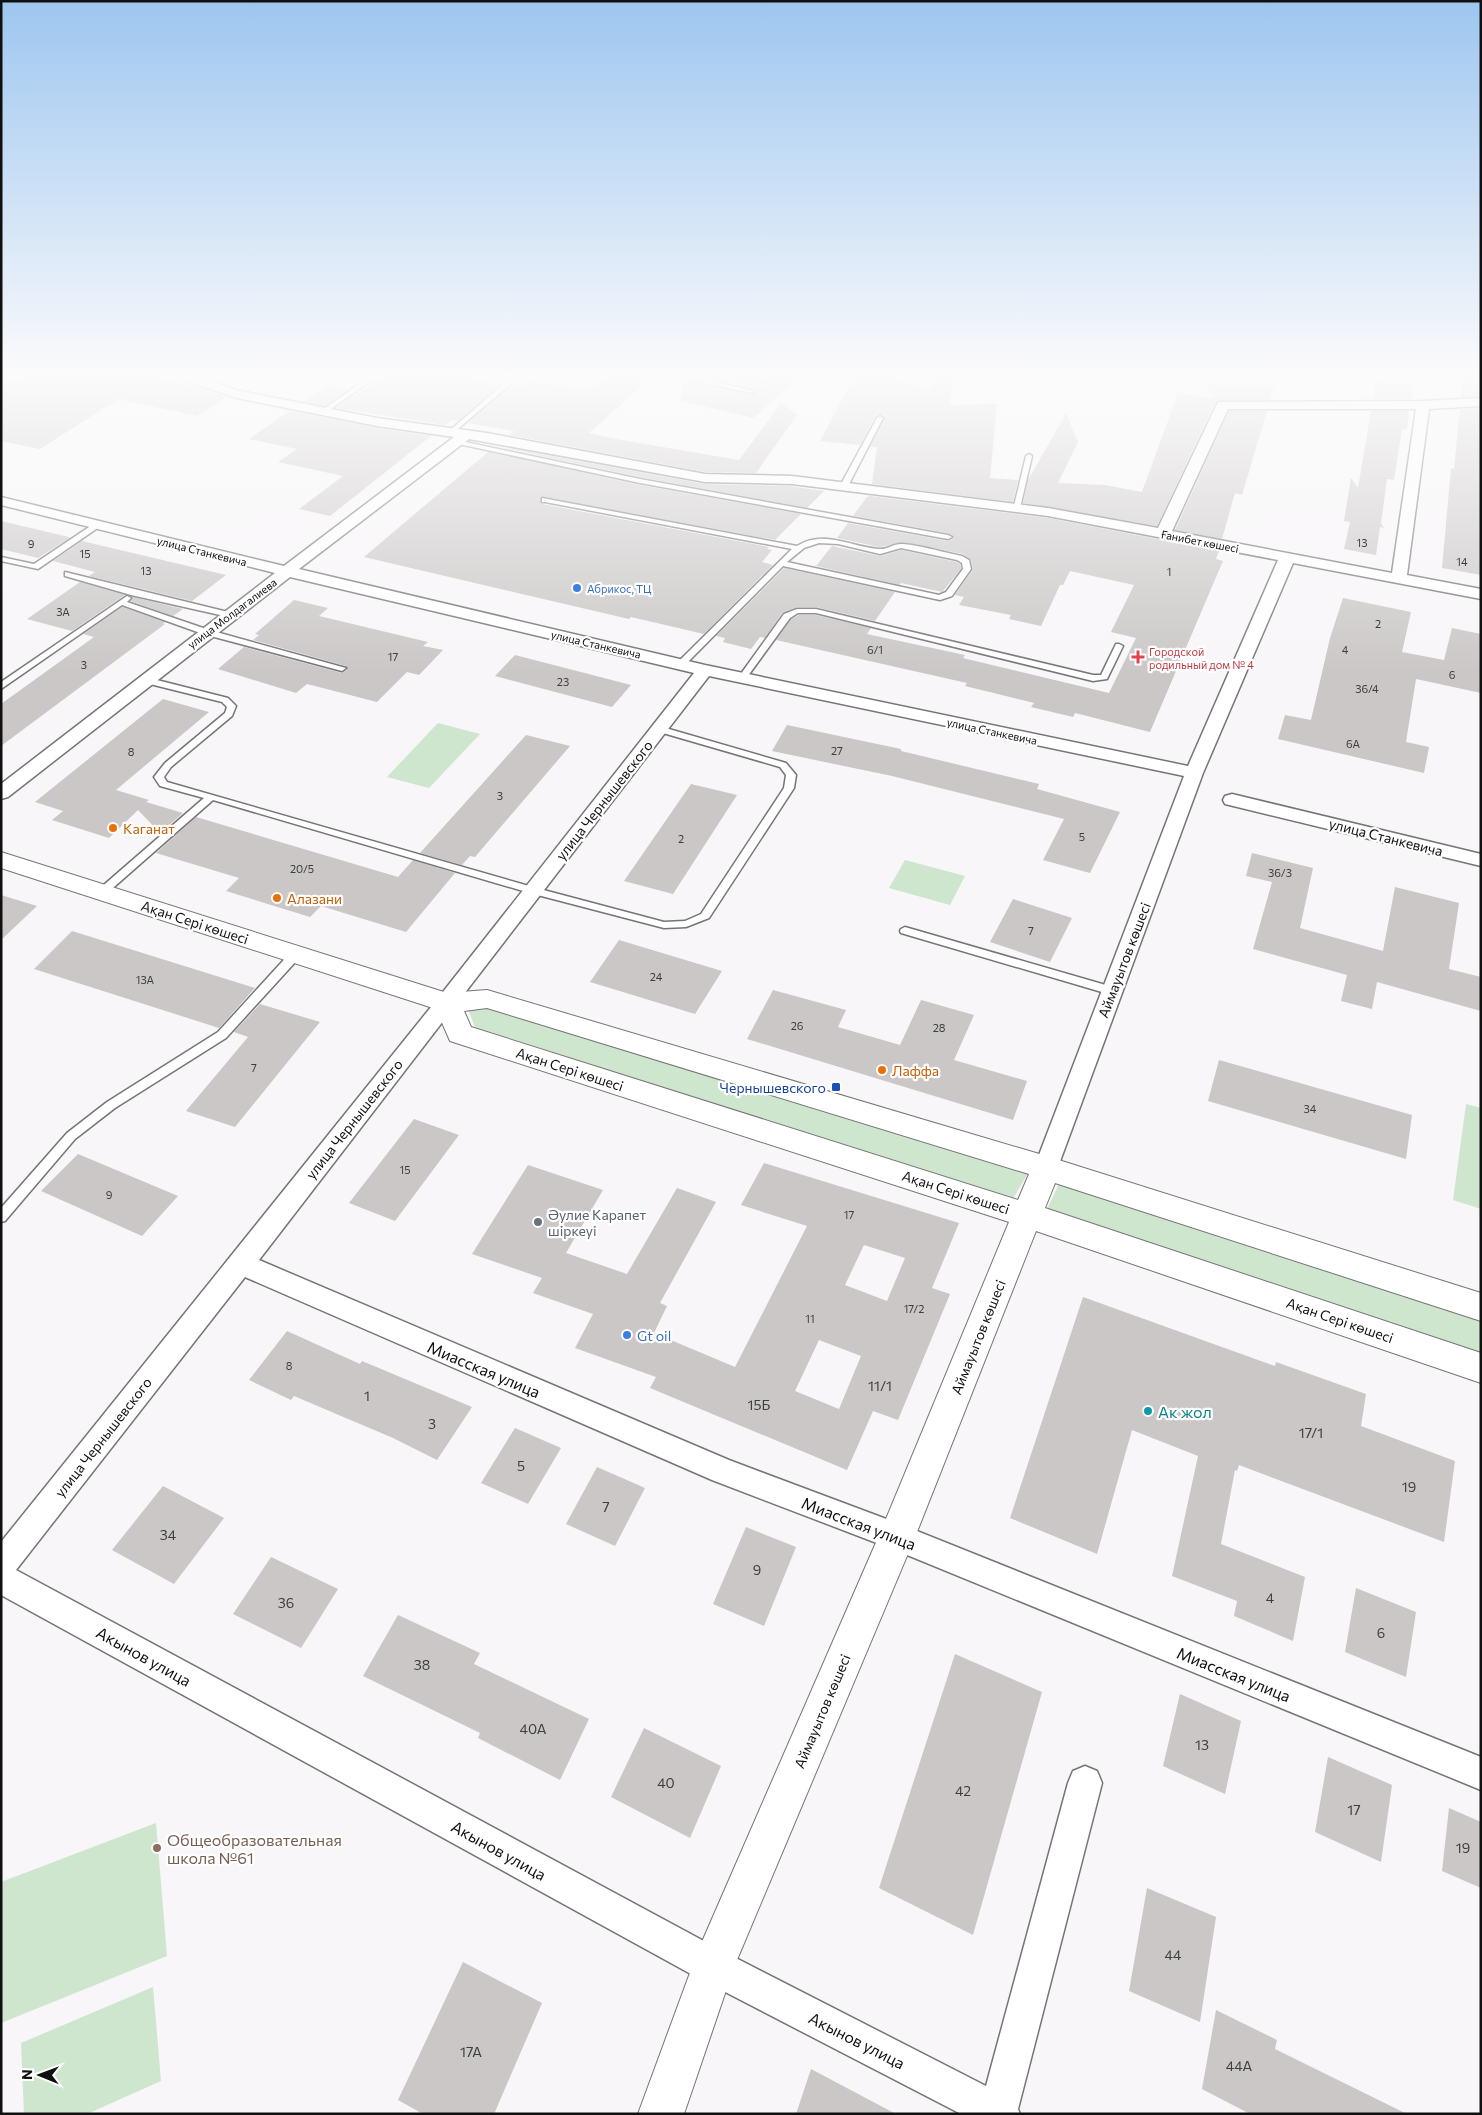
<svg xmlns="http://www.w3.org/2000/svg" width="1482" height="2115" font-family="Commissioner,sans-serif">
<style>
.green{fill:#cee5ce}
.building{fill:#cac7c6;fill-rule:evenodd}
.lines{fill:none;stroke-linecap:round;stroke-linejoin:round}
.service-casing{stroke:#767476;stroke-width:3}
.minor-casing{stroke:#767476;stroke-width:3}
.tertiary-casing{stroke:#767476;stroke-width:2}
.service{fill:#fff;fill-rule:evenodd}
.minor{fill:#fff;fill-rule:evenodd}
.tertiary{fill:#fff;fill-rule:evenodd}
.shop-dot{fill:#3f7fe0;stroke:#fff;stroke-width:2}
.health-dot{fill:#e0444e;stroke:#fff;stroke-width:2}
.food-dot{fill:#e8710a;stroke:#fff;stroke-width:2}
.transit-dot{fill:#1a4fb4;stroke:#fff;stroke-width:2}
.worship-dot{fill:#6b7280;stroke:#fff;stroke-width:2}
.culture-dot{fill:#0f9aa8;stroke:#fff;stroke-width:2}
.education-dot{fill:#8d6e63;stroke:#fff;stroke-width:2}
.labels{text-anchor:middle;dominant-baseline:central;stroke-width:4.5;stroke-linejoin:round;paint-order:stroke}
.far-street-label{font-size:11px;fill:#101010;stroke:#fff}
.number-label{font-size:11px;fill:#3e3e3e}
.far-shop-label{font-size:11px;fill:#366cbe;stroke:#fff;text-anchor:start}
.far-health-label{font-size:11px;fill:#be3a42;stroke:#fff;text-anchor:start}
.street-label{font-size:14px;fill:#101010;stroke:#fff}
.food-label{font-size:14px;fill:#c56008;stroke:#fff;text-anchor:start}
.transit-label{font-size:14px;fill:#164399;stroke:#fff;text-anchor:end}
.worship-label{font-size:14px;fill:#5b616d;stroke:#fff;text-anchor:start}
.shop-label{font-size:14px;fill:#366cbe;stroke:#fff;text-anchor:start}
.near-number-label{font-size:14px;fill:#3e3e3e}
.near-street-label{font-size:16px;fill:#101010;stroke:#fff}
.near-culture-label{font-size:16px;fill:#0d838f;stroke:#fff;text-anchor:start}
.near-education-label{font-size:16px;fill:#785e54;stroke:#fff;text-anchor:start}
</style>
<rect width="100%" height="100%" fill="#f8f6f8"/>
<g class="green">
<path d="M 438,723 L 480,734 L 429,788 L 387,777 Z"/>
<path d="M 905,860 L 965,876 L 950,905 L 889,888 Z"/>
<path d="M 489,1008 L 1028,1173 L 1013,1199 L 475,1027 L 468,1009 Z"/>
<path d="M 1466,1104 L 1481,1108 L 1481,1209 L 1453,1200 Z"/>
<path d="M 1060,1182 L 1481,1319 L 1481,1358 L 1046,1211 Z"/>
<path d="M 156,1823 L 167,1956 L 1,2023 L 1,1882 Z"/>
<path d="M 153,1987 L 161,2081 L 87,2114 L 24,2114 L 21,2043 Z"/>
</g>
<g class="building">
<path d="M 19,376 L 151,376 L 200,387 L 227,397 L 197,416 L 118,399 L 40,449 L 1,441 L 1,377 L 19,380 Z"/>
<path d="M 385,376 L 460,376 L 501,384 L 458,421 L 451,420 L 445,425 L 336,408 Z"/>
<path d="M 605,376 L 653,376 L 589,433 L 616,439 L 739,460 L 781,403 L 797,415 L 756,473 L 705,472 L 509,435 L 514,431 L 468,423 L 511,386 L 517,387 L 527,379 L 586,390 Z"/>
<path d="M 698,376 L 801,376 L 753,418 L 681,401 L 683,380 L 752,395 L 757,391 L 755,389 Z"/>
<path d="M 855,376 L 887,376 L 930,390 L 933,376 L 954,376 L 950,405 L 997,404 L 990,478 L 1018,480 L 1013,502 L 872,484 L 877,447 L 870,447 L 884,416 L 879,414 L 875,417 L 860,445 L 820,441 Z"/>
<path d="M 1463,376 L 1481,376 L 1481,396 L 1461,397 Z"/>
<path d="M 1376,381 L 1413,382 L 1411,399 L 1373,399 Z"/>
<path d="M 1204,384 L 1274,385 L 1270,400 L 1216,401 L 1157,526 L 1023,503 L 1028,480 L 1066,413 L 1078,442 L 1058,483 L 1105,485 L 1142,492 L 1178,393 L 1214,398 Z"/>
<path d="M 328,385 L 349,389 L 325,406 L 303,402 Z"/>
<path d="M 1481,408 L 1481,575 L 1442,568 L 1451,468 L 1454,469 L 1460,409 Z"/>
<path d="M 290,411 L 377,428 L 431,436 L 330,516 L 299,509 L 343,476 L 278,462 L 297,449 L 249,439 Z"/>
<path d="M 1229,411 L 1267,411 L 1242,495 L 1235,493 L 1222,539 L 1175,530 Z"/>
<path d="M 1371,411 L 1409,411 L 1407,430 L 1402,429 L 1394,480 L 1387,479 L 1381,523 L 1384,528 L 1380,527 L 1376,555 L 1344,549 L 1350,522 L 1344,521 L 1351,478 L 1358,488 Z"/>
<path d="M 495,446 L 705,484 L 789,486 L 824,491 L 807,508 L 640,477 Z"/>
<path d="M 488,452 L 640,485 L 801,514 L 775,540 L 541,497 L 542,504 L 769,547 L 767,549 L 772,550 L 762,562 L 773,565 L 704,634 L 631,617 L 629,619 L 364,557 Z"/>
<path d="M 870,496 L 1048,518 L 1219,551 L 1216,559 L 1223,561 L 1150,732 L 1075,713 L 1073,717 L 1031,707 L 1034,703 L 965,686 L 967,683 L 776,640 L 791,619 L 799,615 L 816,615 L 871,628 L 867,634 L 965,655 L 963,658 L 1109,693 L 1136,638 L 1111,632 L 1134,585 L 1070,571 L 1063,585 L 1060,585 L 1041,626 L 1009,619 L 1011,615 L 959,605 L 964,597 L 955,595 L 973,569 L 971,560 L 963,554 L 908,543 L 879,547 L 837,538 L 848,523 L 948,541 L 954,538 L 948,533 L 853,516 L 867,497 Z"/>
<path d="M 1,521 L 69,537 L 70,538 L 38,558 L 1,549 Z"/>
<path d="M 82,541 L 226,575 L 192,601 L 89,576 L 95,572 L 53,561 Z"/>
<path d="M 832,546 L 880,556 L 901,550 L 956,562 L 960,564 L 961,569 L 942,592 L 901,583 L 900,585 L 816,566 Z"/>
<path d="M 784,568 L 895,592 L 875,621 L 816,607 L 797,607 L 782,613 L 765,638 L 760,637 L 751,649 L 723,642 L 725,638 L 716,636 Z"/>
<path d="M 80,582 L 125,595 L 72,631 L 27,619 Z"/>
<path d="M 133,597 L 183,609 L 173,616 L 130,601 Z"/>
<path d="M 1343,598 L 1411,612 L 1402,652 L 1444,660 L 1452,628 L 1481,634 L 1481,693 L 1416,679 L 1406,742 L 1429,747 L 1424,773 L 1278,739 L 1285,715 L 1311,720 L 1330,638 Z"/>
<path d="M 294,600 L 328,608 L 319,616 L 428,642 L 423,646 L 443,650 L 419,675 L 407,672 L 377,702 L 307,684 L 296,693 L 218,669 L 244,647 L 342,673 L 347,670 L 346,666 L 253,640 L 259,635 L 255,634 Z"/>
<path d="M 122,607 L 165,622 L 163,624 L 165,624 L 1,746 L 1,704 L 94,637 L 83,634 Z"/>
<path d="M 515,655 L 631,685 L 612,707 L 495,676 Z"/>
<path d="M 163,699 L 209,712 L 116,790 L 149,800 L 146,802 L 183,813 L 160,833 L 138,810 L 109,838 L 52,820 L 63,811 L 35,802 Z"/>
<path d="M 787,725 L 901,749 L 901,751 L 1039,784 L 1037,789 L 1120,812 L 1090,873 L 1043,860 L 1064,819 L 892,776 L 772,751 Z"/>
<path d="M 526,735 L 570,746 L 475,857 L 470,856 L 462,865 L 420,853 Z"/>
<path d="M 691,784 L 737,795 L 673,894 L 624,881 Z"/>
<path d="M 196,817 L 398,877 L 413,860 L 455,873 L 406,932 L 321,906 L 310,917 L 226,891 L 239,878 L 156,853 Z"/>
<path d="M 1252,853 L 1313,868 L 1300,928 L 1383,951 L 1395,887 L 1459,903 L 1449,969 L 1481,977 L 1481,1011 L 1377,982 L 1372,1009 L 1341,1001 L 1347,975 L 1253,949 L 1272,882 L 1246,876 Z"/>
<path d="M 1,895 L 37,906 L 1,940 Z"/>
<path d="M 1013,899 L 1072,918 L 1050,962 L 990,942 Z"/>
<path d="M 72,931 L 255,988 L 219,1028 L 34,969 Z"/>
<path d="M 619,940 L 722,971 L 695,1014 L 590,982 Z"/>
<path d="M 773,990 L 846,1010 L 838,1027 L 900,1045 L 921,1000 L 974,1015 L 954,1060 L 1027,1081 L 1013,1120 L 747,1039 Z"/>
<path d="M 260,1004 L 320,1022 L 235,1127 L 186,1111 L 248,1037 L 234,1032 Z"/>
<path d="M 1219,1060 L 1412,1115 L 1406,1159 L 1208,1101 Z"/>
<path d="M 414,1119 L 459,1135 L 395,1221 L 349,1203 Z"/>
<path d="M 78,1154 L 178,1196 L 142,1236 L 41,1191 Z"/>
<path d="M 764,1163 L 959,1223 L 932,1288 L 950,1294 L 898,1420 L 873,1411 L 847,1470 L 650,1388 L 656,1377 L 575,1348 L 593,1314 L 533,1293 L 542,1278 L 472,1254 L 528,1165 L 603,1190 L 566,1253 L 627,1274 L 677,1188 L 716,1202 L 660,1303 L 667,1306 L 654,1333 L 735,1367 L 807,1226 L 741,1205 ZM 864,1245 L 905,1258 L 887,1301 L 845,1285 ZM 819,1340 L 861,1356 L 839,1409 L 795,1391 Z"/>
<path d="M 1083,1297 L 1275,1366 L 1276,1362 L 1366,1394 L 1361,1426 L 1455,1461 L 1444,1542 L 1239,1465 L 1237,1471 L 1235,1470 L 1221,1544 L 1305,1577 L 1293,1641 L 1234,1616 L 1237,1601 L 1172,1576 L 1198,1456 L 1132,1430 L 1097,1554 L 1010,1518 Z"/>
<path d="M 287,1331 L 360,1364 L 362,1361 L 472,1407 L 437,1460 L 393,1438 L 294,1396 L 291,1400 L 249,1380 Z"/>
<path d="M 515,1428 L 561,1448 L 528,1504 L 481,1483 Z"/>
<path d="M 597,1467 L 645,1488 L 615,1546 L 566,1524 Z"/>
<path d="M 163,1486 L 224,1518 L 174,1584 L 112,1550 Z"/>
<path d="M 746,1527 L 796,1547 L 764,1626 L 713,1604 Z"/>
<path d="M 271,1557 L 338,1589 L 301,1648 L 233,1614 Z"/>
<path d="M 1356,1588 L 1416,1612 L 1406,1677 L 1345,1652 Z"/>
<path d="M 398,1615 L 480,1653 L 474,1664 L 589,1719 L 560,1780 L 478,1738 L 480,1733 L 363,1676 Z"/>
<path d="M 955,1654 L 1042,1692 L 973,1935 L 879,1888 Z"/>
<path d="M 1180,1694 L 1241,1721 L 1225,1794 L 1163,1766 Z"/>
<path d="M 644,1728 L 721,1766 L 690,1838 L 611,1797 Z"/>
<path d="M 1328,1757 L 1392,1785 L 1381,1862 L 1315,1832 Z"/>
<path d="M 1449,1808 L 1481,1822 L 1481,1888 L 1442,1871 Z"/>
<path d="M 1147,1888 L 1216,1917 L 1200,2022 L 1129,1991 Z"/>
<path d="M 463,1962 L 542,2003 L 494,2114 L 423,2114 L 398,2100 Z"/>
<path d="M 1216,2010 L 1277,2040 L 1275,2049 L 1407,2114 L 1250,2114 L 1202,2089 Z"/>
<path d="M 811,2069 L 896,2114 L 796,2114 Z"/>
</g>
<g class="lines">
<defs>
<g id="service">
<path d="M 370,376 L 378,376 L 328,411 L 324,411 L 324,409 Z"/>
<path d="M 513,376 L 520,376 L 452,434 L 448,434 L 448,432 Z"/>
<path d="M 672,376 L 687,376 L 755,391 L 752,393 Z"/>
<path d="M 880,416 L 883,418 L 848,486 L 841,488 L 840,486 L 877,418 Z"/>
<path d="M 456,440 L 640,479 L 948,535 L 952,537 L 948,539 L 640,483 L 454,443 L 454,441 Z"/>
<path d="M 1029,454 L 1032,456 L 1020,508 L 1013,510 L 1026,456 Z"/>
<path d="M 542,498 L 797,546 C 825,529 850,547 879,549 C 887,550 893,544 901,544 C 916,544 946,553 962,556 L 969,560 L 971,569 L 952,596 L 940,600 L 783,566 L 684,666 L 678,666 L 678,662 L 792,549 L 545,502 L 542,502 ZM 819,543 L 838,544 L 880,554 L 901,548 L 957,560 L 962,563 L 963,569 L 946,592 L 939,595 L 787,562 L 804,548 Z"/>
<path d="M 95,523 L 102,525 L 38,569 L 1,561 L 1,557 L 34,564 Z"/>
<path d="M 65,572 L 232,613 L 233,615 L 229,617 L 131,595 L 65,576 Z"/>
<path d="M 127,596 L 131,598 L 127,602 L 209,630 L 346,668 L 342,671 L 203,634 L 122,605 L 1,689 L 1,682 Z"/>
<path d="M 797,609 L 816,609 L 1093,675 L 1101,675 L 1116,644 L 1119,644 L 1123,646 L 1107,679 L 1093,681 L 816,613 L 798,613 L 790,618 L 745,680 L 739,680 L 738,678 L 784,614 Z"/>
<path d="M 145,677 L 228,698 L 236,706 L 232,716 L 171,767 L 164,777 L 167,782 L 536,888 L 664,922 L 685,921 L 701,914 L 784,788 L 786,775 L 780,767 L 656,731 L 656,727 L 662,727 L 786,763 L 796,775 L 794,788 L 709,918 L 686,927 L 664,928 L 530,893 L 213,800 L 106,894 L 102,895 L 97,892 L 98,890 L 204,798 L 160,786 L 154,777 L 165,763 L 225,713 L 227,707 L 222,702 L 142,682 L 142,678 Z"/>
<path d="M 905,927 L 1116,988 L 1117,991 L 1112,995 L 901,933 L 900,931 L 901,929 Z"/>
<path d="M 295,951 L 299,952 L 300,955 L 299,958 L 226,1038 L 115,1108 L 75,1139 L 5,1221 L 1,1222 L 1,1208 L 67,1133 L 107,1102 L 218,1032 L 291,952 Z"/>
</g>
<g id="minor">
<path d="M 174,376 L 194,376 L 240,391 L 377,418 L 487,433 L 705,474 L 792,476 L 1048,508 L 1158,528 L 1218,402 L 1423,401 L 1481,398 L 1481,406 L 1429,409 L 1407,575 L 1481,589 L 1481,599 L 1293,563 L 1203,773 L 1055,1175 L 1046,1178 L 1037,1175 L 1034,1168 L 1184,776 L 709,676 L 259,1260 L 729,1460 L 897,1523 L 1481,1757 L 1481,1790 L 895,1550 L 712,1480 L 245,1277 L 16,1570 L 726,1953 L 986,2086 L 1068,1783 L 1073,1771 L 1085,1766 L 1097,1771 L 1102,1783 L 1018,2109 L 1020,2114 L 961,2114 L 700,1979 L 1,1595 L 1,1542 L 439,997 L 694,673 L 290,577 L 8,797 L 1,799 L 1,784 L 275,573 L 1,505 L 1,497 L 284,566 L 454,437 L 377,426 L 237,398 ZM 1228,409 L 1416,409 L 1392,573 L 1172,531 ZM 469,439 L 705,482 L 792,484 L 1048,516 L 1278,560 L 1188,766 L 705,665 L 299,569 Z"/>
<path d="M 1232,794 L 1481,854 L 1481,866 L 1225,804 L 1223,800 L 1225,796 Z"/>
</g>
<path id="tertiary" d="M 1,852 L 447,993 L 487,990 L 1046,1156 L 1481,1293 L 1481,1321 L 1055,1183 L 1045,1208 L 1481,1353 L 1481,1383 L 1036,1231 L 915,1537 L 734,1967 L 684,2114 L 638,2114 L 698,1951 L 881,1531 L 1009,1222 L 450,1041 L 436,1009 L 1,868 ZM 487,1008 L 1029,1174 L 1018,1200 L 471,1027 L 464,1011 Z"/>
</defs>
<use href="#service" class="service-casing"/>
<use href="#minor" class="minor-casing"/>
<use href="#tertiary" class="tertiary-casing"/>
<use href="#service" class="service"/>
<use href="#minor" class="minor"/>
<use href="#tertiary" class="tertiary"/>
</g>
<linearGradient id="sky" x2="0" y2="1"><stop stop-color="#9dc6ef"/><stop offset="0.56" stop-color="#fcfbfc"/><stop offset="1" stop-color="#fcfbfc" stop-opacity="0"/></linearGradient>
<rect width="1482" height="673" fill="url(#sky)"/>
<g class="shop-dot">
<circle cx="577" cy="588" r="5"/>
<circle cx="627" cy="1335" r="5"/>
</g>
<path class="health-dot" d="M1135.5 649.5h5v5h5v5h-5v5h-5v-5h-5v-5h5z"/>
<g class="food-dot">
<circle cx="113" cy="828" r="5"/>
<circle cx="277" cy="898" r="5"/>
<circle cx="882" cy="1070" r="5"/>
</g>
<rect class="transit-dot" x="831" y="1082" width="10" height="10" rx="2.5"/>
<circle class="worship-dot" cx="538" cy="1222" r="5"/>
<circle class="culture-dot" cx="1148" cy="1411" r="5"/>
<circle class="education-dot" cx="157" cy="1848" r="5"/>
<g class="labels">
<g class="far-street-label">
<text transform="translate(1200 541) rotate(11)">Ғанибет көшесі</text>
<text transform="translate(202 551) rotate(14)">улица Станкевича</text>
<text transform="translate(232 613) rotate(-37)">улица Молдагалиева</text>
<text transform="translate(596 644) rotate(13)">улица Станкевича</text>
<text transform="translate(992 731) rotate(12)">улица Станкевича</text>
</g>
<g class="number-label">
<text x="1362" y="542">13</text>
<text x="31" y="543">9</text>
<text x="85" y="553">15</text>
<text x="1462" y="561">14</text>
<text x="146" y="570">13</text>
<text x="1169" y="571">1</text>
<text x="63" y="611">3А</text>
<text x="1378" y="623">2</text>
<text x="875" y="649">6/1</text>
<text x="1345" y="649">4</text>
<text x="393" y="656">17</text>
<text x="84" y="664">3</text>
<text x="1452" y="674">6</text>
<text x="563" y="681">23</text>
<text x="1367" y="688">36/4</text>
<text x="1353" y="743">6А</text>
<text x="837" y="750">27</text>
<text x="131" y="751">8</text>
<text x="500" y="795">3</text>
<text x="1082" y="836">5</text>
<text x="681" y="838">2</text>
<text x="302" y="868">20/5</text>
<text x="1280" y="872">36/3</text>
<text x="1031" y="930">7</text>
<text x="656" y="976">24</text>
<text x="145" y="979">13А</text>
<text x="797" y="1025">26</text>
<text x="939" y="1027">28</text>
<text x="254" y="1067">7</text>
<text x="1310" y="1108">34</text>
<text x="405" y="1169">15</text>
<text x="109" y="1194">9</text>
<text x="849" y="1214">17</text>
<text x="914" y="1308">17/2</text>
<text x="810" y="1318">11</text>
<text x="289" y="1365">8</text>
</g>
<g class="far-shop-label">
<text x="587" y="588">Абрикос, ТЦ</text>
</g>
<g class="far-health-label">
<text x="1149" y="651">Городской<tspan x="1149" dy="13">родильный дом № 4</tspan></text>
</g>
<g class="street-label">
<text transform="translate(604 800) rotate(-52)">улица Чернышевского</text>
<text transform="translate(1386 837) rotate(14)">улица Станкевича</text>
<text transform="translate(195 922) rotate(18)">Ақан Сері көшесі</text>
<text transform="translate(1124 960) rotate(-69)">Аймауытов көшесі</text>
<text transform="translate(570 1069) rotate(18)">Ақан Сері көшесі</text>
<text transform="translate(354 1119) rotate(-52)">улица Чернышевского</text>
<text transform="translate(956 1192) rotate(18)">Ақан Сері көшесі</text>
<text transform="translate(1340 1320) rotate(19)">Ақан Сері көшесі</text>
<text transform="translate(978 1337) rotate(-68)">Аймауытов көшесі</text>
<text transform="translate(103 1437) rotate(-52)">улица Чернышевского</text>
<text transform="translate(822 1711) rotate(-67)">Аймауытов көшесі</text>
</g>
<g class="food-label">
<text x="123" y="828">Каганат</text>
<text x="287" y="898">Алазани</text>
<text x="892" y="1070">Лаффа</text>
</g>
<g class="transit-label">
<text x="826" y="1087">Чернышевского</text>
</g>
<g class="worship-label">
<text x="548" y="1214">Әулие Карапет<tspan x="548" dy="16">шіркеуі</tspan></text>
</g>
<g class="shop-label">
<text x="637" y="1335">Gt oil</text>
</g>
<g class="near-number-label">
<text x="880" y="1385">11/1</text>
<text x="367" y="1395">1</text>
<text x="759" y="1404">15Б</text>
<text x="432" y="1423">3</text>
<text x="1311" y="1432">17/1</text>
<text x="521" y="1465">5</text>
<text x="1409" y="1486">19</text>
<text x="606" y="1506">7</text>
<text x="168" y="1534">34</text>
<text x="757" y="1569">9</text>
<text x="1270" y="1597">4</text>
<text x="286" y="1602">36</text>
<text x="1381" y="1632">6</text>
<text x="422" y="1664">38</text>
<text x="533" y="1728">40А</text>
<text x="1202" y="1744">13</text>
<text x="666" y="1782">40</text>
<text x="963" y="1790">42</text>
<text x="1354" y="1809">17</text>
<text x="1463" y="1847">19</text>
<text x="1173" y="1954">44</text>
<text x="471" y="2051">17А</text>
<text x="1239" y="2065">44А</text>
</g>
<g class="near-street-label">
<text transform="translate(484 1369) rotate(23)">Миасская улица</text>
<text transform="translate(859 1523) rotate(21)">Миасская улица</text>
<text transform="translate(144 1656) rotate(29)">Акынов улица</text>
<text transform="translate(1234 1674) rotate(22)">Миасская улица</text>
<text transform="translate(499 1850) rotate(29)">Акынов улица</text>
<text transform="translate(857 2040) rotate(27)">Акынов улица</text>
</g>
<g class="near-culture-label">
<text x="1158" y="1411">Ак жол</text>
</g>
<g class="near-education-label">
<text x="167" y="1839">Общеобразовательная<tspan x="167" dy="18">школа №61</tspan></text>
</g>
</g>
<rect width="1482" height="2115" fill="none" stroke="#101010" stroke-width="5"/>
<g transform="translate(40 2075) rotate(271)" stroke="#ffffff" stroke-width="4" paint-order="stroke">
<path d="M0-4L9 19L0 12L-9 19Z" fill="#101010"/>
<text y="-8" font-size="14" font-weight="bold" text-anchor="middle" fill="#101010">N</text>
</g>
</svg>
